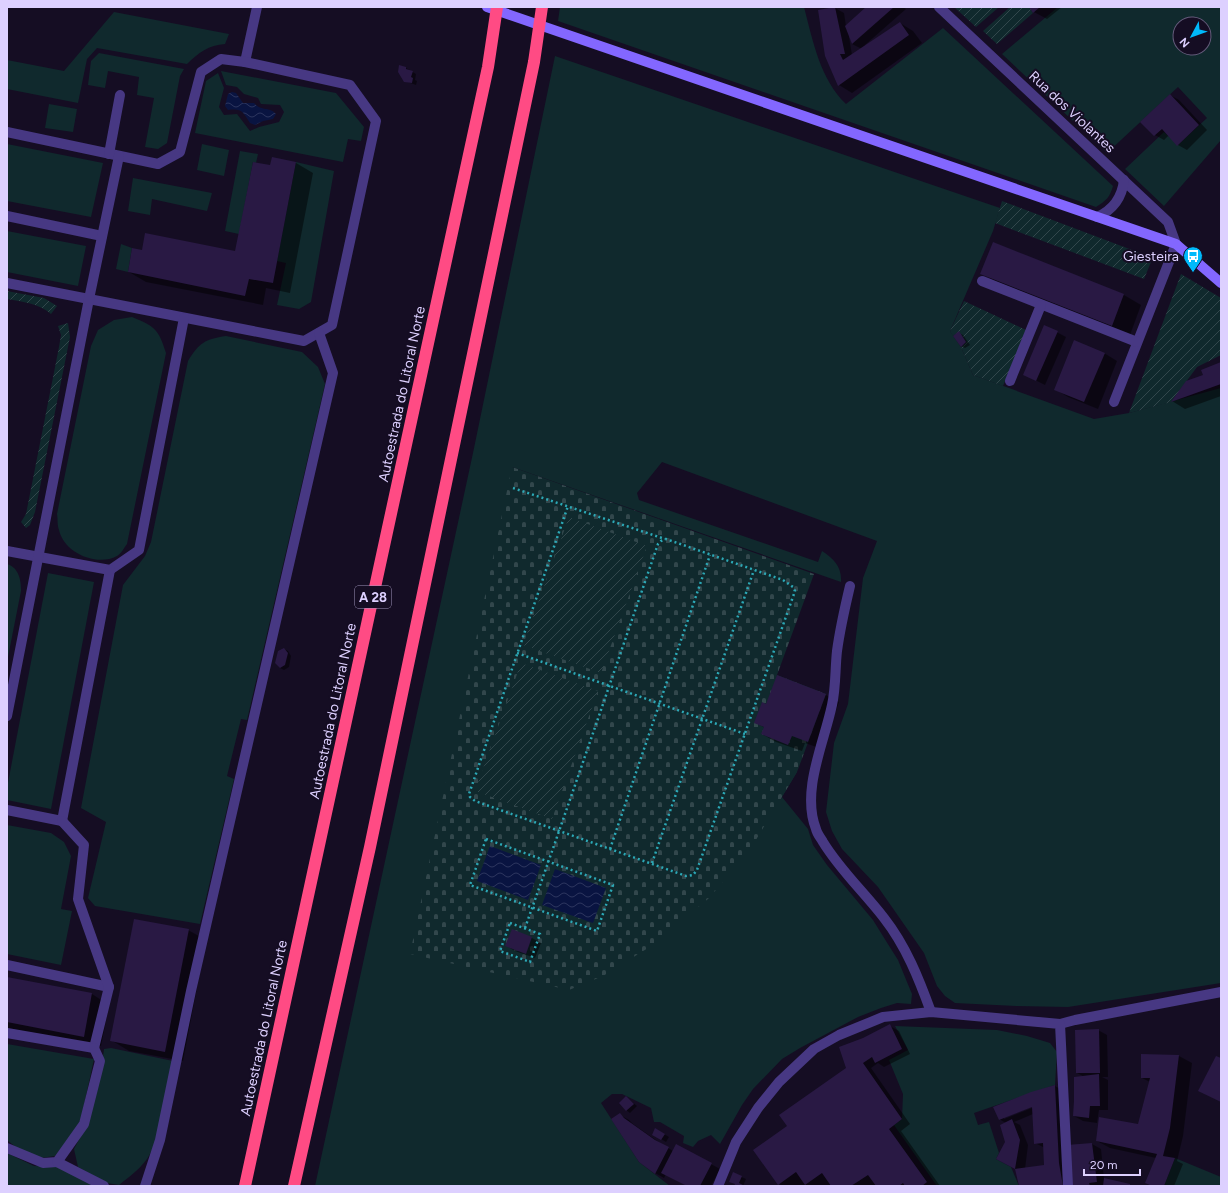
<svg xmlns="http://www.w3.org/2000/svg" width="1228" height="1193" font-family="Figtree,sans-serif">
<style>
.green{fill:#10292d;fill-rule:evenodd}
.cemetery{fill:url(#cemetery-stones)}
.garden{fill:url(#garden-furrows)}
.water{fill:url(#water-waves)}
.shadow{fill:#0007;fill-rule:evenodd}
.building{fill:#291944}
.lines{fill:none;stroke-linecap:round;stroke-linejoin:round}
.path{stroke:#2ca8b6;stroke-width:2.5;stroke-dasharray:2 3;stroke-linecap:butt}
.lane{stroke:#473883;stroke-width:10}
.street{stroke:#473883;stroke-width:10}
.secondary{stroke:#8367ff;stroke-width:10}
.highway{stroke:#ff4b84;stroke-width:12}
.labels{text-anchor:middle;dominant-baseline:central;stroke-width:4;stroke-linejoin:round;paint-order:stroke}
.shield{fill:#150d23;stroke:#a196bd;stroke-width:1}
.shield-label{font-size:13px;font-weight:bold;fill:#ddd0ff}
.street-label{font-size:14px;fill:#ddd0ff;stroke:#150d23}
.poi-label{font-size:14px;fill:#ddd0ff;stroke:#150d23;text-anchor:end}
</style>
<defs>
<pattern id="cemetery-stones" width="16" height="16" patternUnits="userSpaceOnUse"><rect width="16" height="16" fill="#10292d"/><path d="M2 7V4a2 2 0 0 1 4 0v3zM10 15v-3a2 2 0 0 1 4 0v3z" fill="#32474c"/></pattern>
<pattern id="garden-furrows" width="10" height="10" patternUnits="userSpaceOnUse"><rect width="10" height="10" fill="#10292d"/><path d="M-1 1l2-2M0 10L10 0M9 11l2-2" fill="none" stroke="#32474c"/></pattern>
<pattern id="water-waves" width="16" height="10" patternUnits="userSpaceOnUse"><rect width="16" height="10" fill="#091441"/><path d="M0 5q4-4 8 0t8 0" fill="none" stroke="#2c355e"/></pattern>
</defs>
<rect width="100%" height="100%" fill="#150d23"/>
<g class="green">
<path d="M 560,7 L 804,7 C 813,41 820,79 846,104 L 943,28 L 1113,186 C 1110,197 1106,201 1096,207 L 558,21 Z"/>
<path d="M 1058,7 L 1221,7 L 1221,140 L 1164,206 L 1125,169 L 1164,132 L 1178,145 L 1207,118 L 1178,87 L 1107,153 L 1002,54 ZM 1180,24 L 1204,24 L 1204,48 L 1180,48 Z"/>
<path d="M 114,12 L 229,34 L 225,44 C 209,45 198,53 187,64 L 97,48 L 87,59 L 78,103 L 7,89 L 7,60 L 64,71 Z"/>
<path d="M 99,53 L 184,69 L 180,76 L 167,143 L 158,149 L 145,147 L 154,98 L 137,95 L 139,77 L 108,71 L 105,88 L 88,85 L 91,61 Z"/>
<path d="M 555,56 L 1000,208 L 993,231 L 950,331 L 961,347 L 973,375 L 1094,419 L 1129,413 L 1221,388 L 1221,983 L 1068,1007 L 1016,1006 L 955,1003 L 945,996 L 937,986 L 924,953 L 878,887 L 842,849 L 832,831 L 826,812 L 834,743 L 848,704 L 863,578 L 877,541 L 662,462 L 637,493 L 639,500 L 818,562 L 822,551 C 834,559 842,567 841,582 L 512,467 L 797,772 L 782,797 L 808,829 L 813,845 L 827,865 L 873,920 L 886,941 L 898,960 L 907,982 L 912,994 L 911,1004 L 897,1003 L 881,1008 L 858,1017 L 800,1048 L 782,1059 L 753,1089 L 742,1105 L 720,1144 L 711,1135 L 698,1141 L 693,1147 L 683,1143 L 684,1136 L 660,1122 L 654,1122 L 651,1108 L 622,1094 L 612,1094 L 601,1103 L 639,1162 L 670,1186 L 315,1186 L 473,453 Z"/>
<path d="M 221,71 L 336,93 L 364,127 L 361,141 L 348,139 L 343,162 L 195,133 L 206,81 L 218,73 L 224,88 L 219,107 L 224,115 L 237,114 L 250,131 L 259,127 L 279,122 L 284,112 L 280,105 L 261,104 L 258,98 L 244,94 L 237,87 L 226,85 Z"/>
<path d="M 49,104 L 77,109 L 73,132 L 45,128 Z"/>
<path d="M 7,144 L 103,163 L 91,217 L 7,201 Z"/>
<path d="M 202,144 L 229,150 L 224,176 L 197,170 Z"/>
<path d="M 240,151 L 258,154 L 256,163 L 253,162 L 239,234 L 225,231 Z"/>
<path d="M 296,162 L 334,171 L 311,302 L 299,309 L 277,305 L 286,263 L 277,261 Z"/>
<path d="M 133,178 L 212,193 L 207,211 L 152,199 L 150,215 L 128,211 Z"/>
<path d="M 7,231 L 86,246 L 78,286 L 7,272 Z"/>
<path d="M 121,244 L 132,248 L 128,272 L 116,269 Z"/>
<path d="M 132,317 C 155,326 159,330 166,353 L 127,544 C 124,548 121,554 117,556 C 97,567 64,553 59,530 C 57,525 58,519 57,514 L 91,346 L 98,330 L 114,320 Z"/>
<path d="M 226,336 L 302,352 L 318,367 L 325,384 L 247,720 L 241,719 L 227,776 L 234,779 L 200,924 L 95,906 L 88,898 L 106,822 L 81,808 L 123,585 L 145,556 L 151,542 L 188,361 C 199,343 205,339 226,336 Z"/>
<path d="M 7,564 C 19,568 21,580 21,591 L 7,662 Z"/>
<path d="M 48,573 L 94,582 L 51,809 L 7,800 L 7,788 Z"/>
<path d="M 7,825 L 51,833 L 64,842 L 71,856 L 61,909 L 72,911 L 61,965 L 7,954 Z"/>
<path d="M 895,1026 L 997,1030 L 1027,1036 L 1050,1043 L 1057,1052 L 1055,1085 L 974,1113 L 978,1125 L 989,1122 L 999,1153 L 996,1159 L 1011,1167 L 1019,1186 L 937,1186 L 894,1125 L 902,1119 L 903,1094 L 889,1060 L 908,1050 Z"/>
<path d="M 7,1044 L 94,1059 L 81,1119 L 75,1131 L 55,1156 L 41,1158 L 17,1148 L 7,1140 Z"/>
<path d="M 111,1048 L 173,1061 C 167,1087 163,1131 150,1154 C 143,1167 130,1176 119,1185 L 107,1183 L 78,1167 L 74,1149 L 89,1121 L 100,1078 L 104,1049 Z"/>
<path d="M 7,1153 L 34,1166 L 61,1167 L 96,1186 L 7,1186 Z"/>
<path d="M 1175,1158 L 1221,1177 L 1221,1186 L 1164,1186 Z"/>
</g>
<path class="cemetery" d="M 512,467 L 814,574 L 777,675 L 826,694 L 797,772 L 748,853 L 708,899 L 648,948 L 603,976 L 569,990 L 410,954 Z"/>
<g class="garden">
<path d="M 954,7 L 999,7 L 976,27 Z"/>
<path d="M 1010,7 L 1029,7 L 1033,13 L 997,44 L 983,31 Z"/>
<path d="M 1002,201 L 1148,256 L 1151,262 L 1144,279 L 995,223 Z"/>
<path d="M 1181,274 L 1221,298 L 1221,355 L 1197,367 L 1171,402 L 1129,413 Z"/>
<path d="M 7,291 L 44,298 L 57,306 L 51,314 C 38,303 23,302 7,299 Z"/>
<path d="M 964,301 L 1026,330 L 1003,386 L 973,375 L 961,347 L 966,342 L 959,332 L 953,336 L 950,331 Z"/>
<path d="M 68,323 L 70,337 L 35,512 L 30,525 L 26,528 L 21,522 L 26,514 L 59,347 L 61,335 L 58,326 Z"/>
<path d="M 569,517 L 647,546 L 601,673 L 523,645 Z"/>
<path d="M 521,663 L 598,691 L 552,819 L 475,791 Z"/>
</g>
<g class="water">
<path d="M 232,92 L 236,93 L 243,103 L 254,103 C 262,112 269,106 276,114 L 273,119 L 263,121 L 255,125 L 250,123 C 243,112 242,108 228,110 L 225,106 L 228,94 Z"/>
<path d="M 490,846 L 541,865 L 528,900 L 477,881 Z"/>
<path d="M 555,869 L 606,888 L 593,923 L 542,905 Z"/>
</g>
<g class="shadow">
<path d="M 868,7 L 903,7 L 906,9 L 865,45 L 865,46 L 900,23 L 913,31 L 922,43 L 852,93 L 839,85 L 835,8 L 844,13 L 846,26 ZM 849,37 L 850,37 L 852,44 L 862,49 L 852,55 Z"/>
<path d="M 1030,7 L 1062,7 L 1047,19 L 1034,12 Z"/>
<path d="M 406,68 L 416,74 L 415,80 L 417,81 L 416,85 L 405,81 Z"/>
<path d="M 1170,95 L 1179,100 L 1207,130 L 1187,150 L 1178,145 L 1169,135 L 1164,140 L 1155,135 Z"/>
<path d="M 273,158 L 296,163 L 313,173 L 290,293 L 266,288 L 263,305 L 146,282 L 129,272 L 236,252 L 271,167 Z"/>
<path d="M 994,243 L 1124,295 L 1141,305 L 1130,335 L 999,284 L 982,273 Z"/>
<path d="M 1045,326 L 1066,337 L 1045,385 L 1033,379 Z"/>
<path d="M 959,333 L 963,335 L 970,345 L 965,348 L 961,346 Z"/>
<path d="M 1104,353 L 1117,361 L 1098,409 L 1068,397 L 1055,389 Z"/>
<path d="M 1221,363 L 1221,396 L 1185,409 L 1172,401 Z"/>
<path d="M 284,649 L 288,651 L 291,656 L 289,667 L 284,670 L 280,668 Z"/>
<path d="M 777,677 L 826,695 L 839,702 L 822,749 L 805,743 L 802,751 L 776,742 L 762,734 L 765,728 L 755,722 L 767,705 Z"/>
<path d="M 188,930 L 206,940 L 183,1061 L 129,1051 L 111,1040 Z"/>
<path d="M 512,931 L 532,938 L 541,943 L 535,958 L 515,951 L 507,946 Z"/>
<path d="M 7,978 L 92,994 L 109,1005 L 101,1046 L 7,1028 Z"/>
<path d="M 890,1026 L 899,1031 L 910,1054 L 884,1067 L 878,1063 L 871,1068 L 910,1124 L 901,1131 L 940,1186 L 782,1186 L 779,1184 L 788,1126 L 847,1068 L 863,1039 Z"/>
<path d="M 1098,1030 L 1107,1035 L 1108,1077 L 1102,1077 L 1108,1080 L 1108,1110 L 1099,1110 L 1097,1123 L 1083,1121 L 1074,1116 L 1085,1077 L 1077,1073 Z"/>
<path d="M 1179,1056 L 1192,1063 L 1183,1136 L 1177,1161 L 1183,1164 L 1174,1186 L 1151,1186 L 1146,1183 L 1156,1158 L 1110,1148 L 1097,1141 L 1139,1125 L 1150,1082 L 1142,1078 Z"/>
<path d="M 1055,1086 L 1064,1091 L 1067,1146 L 1092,1144 L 1101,1149 L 1104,1179 L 1132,1186 L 1021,1186 L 1016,1169 L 1006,1163 L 1006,1123 L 999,1119 L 1031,1093 ZM 1036,1105 L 1037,1106 L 1004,1119 L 1004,1117 ZM 1033,1114 L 1035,1143 L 1045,1148 L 1046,1166 L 1025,1169 L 1028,1145 L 1020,1125 L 1014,1122 Z"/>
<path d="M 626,1097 L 637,1106 L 630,1113 L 626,1110 Z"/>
<path d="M 620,1115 L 629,1120 L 633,1124 L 660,1143 L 673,1151 L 711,1164 L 720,1169 L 711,1186 L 688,1186 L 666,1174 L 664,1178 L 655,1173 L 640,1161 Z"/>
<path d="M 656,1129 L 669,1137 L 666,1142 L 653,1134 Z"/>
<path d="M 733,1173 L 746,1179 L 743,1186 L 735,1186 L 736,1184 Z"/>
</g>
<g class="building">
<path d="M 835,7 L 845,54 L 840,54 L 843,60 L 900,22 L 909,35 L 838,86 L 825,56 L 818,10 Z"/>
<path d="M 866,7 L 894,7 L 852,44 L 845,26 Z"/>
<path d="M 1029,7 L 1040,7 L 1033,13 Z"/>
<path d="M 399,65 L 406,67 L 406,69 L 413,71 L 411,77 L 413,78 L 412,83 L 404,82 L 398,72 Z"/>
<path d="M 1170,94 L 1199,125 L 1177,146 L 1162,129 L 1154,136 L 1140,122 Z"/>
<path d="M 272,157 L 296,162 L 273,283 L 249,279 L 245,296 L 128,272 L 132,248 L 142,250 L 145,233 L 235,251 L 253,162 L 270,165 Z"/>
<path d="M 993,242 L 1124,294 L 1112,326 L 980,274 Z"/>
<path d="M 1044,325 L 1058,331 L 1036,381 L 1023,375 Z"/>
<path d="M 959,331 L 966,342 L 961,347 L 953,336 Z"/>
<path d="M 1074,340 L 1105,353 L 1084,402 L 1054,390 Z"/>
<path d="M 1221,362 L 1221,384 L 1171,402 L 1186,381 L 1203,375 L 1201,370 Z"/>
<path d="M 284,648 L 288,653 L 285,665 L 280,668 L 275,663 L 278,651 Z"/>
<path d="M 777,675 L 826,694 L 808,742 L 792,736 L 788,745 L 761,734 L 764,727 L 754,723 L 762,702 L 766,704 Z"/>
<path d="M 134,919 L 189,929 L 165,1052 L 110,1041 Z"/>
<path d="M 512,929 L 532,937 L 526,954 L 505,946 Z"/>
<path d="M 7,977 L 92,993 L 84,1037 L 7,1022 Z"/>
<path d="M 890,1024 L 902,1049 L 875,1063 L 872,1057 L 863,1063 L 902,1119 L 889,1129 L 927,1182 L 922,1186 L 905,1186 L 903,1183 L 899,1186 L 876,1186 L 868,1175 L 851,1186 L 831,1186 L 822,1173 L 805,1185 L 796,1172 L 778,1185 L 753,1150 L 787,1126 L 779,1115 L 846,1068 L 839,1047 L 863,1038 Z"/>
<path d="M 1099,1029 L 1100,1073 L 1076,1073 L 1075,1030 Z"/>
<path d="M 1141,1054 L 1179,1055 L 1170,1128 L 1163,1156 L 1175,1158 L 1164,1186 L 1152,1186 L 1145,1183 L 1157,1154 L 1096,1141 L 1099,1117 L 1138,1124 L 1150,1078 L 1141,1078 Z"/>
<path d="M 1216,1056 L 1221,1058 L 1221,1102 L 1198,1091 Z"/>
<path d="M 1099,1074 L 1100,1106 L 1090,1106 L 1089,1118 L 1073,1116 L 1074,1101 L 1074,1077 Z"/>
<path d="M 1055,1085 L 1059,1163 L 1063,1186 L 1019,1186 L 1015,1169 L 1044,1165 L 1043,1143 L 1034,1144 L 1032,1107 L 999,1120 L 993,1107 L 1031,1092 Z"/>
<path d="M 626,1096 L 634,1104 L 626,1111 L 619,1103 Z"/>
<path d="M 620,1113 L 624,1118 L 655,1140 L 669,1147 L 655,1174 L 639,1162 L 611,1119 Z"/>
<path d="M 1012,1119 L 1020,1140 L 1015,1169 L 996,1159 L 1005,1142 L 1000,1125 Z"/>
<path d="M 655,1128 L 665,1134 L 661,1140 L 652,1135 Z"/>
<path d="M 1092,1143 L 1097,1182 L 1089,1183 L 1090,1186 L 1069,1186 L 1067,1145 Z"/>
<path d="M 676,1144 L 712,1163 L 700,1186 L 687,1186 L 661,1173 Z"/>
<path d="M 733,1172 L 742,1176 L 739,1183 L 745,1186 L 734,1186 L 735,1184 L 729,1182 Z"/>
<path d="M 1104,1178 L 1130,1184 L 1130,1186 L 1103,1186 Z"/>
</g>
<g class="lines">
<g class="path">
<path d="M 513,488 L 665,539"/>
<path d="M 517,653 L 745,734"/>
<path d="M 486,839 L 613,885 L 597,931 L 470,885 Z"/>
<path d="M 610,849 L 710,555"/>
<path d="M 652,863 L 754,570"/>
<path d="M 510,923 L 540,934 L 530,962 L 500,951 Z"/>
<path d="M 525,928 C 570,801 614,672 658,544 L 661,541 L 666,539 L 783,580 L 793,587 L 795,591 L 697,870 L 693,875 L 686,876 L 475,801 L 470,797 L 469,794 L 568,506"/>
</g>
<g class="lane">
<path d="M 245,62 L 257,7"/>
<path d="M 7,132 L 158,164 L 180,152 L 201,72 L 221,59 L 245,62 L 350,85 L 376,121 L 332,325 L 304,341 L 7,283"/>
<path d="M 109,154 L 120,95"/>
<path d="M 7,216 L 102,236"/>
<path d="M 7,551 L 110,570 L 139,550 L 184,318"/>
<path d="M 7,716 L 89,299 L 119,156"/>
<path d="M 7,810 L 62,821 L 110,570"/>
<path d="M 7,965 L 109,987"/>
<path d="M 7,1033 L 94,1048 L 109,987 L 78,899 L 84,845 L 62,821"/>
<path d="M 7,1148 L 43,1163 L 57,1162 L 84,1124 L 100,1061 L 94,1048"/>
<path d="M 57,1162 L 104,1186"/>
<path d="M 145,1186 L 160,1140 L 191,991 L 333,373 L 319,333"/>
</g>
<g class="street">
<path d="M 939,7 L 1168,222 L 1176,244 L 1114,402"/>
<path d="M 1097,217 C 1113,210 1122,198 1124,180"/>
<path d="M 982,281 L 1137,342"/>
<path d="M 1010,381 L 1041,305"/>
<path d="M 850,586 C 845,607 840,629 837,651 C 835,669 836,687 832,705 C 824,743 801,791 816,829 C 817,834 821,838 823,842 C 840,870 864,892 884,918 C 906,946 919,979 931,1012"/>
<path d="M 1060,1024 L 1075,1020 L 1221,992"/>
<path d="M 718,1186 L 736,1142 L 758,1108 L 779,1082 L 814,1049 L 839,1035 L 883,1017 L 931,1012 L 1060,1024 L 1068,1186"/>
</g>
<path class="secondary" d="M 487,7 L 1176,244 L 1221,283"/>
<g class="highway">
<path d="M 245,1186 L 488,67 L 497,7"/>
<path d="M 294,1186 L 370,847 L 534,62 L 542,7"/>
</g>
</g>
<defs>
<symbol id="bus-pin" viewBox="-11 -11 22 30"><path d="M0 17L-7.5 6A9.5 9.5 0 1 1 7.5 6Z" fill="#00b9fb" stroke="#150d23"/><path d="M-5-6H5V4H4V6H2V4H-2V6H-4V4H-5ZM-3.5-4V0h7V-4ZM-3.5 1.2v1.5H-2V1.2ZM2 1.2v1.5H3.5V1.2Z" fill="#fff"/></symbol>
</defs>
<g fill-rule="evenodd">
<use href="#bus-pin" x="1182" y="245" width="22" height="30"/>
</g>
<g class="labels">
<rect class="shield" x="355" y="586" width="36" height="22" rx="3"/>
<g class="shield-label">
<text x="373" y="597">A 28</text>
</g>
<g class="street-label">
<text transform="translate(1072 112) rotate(43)">Rua dos Violantes</text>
<text transform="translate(402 394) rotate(-78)">Autoestrada do Litoral Norte</text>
<text transform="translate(333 711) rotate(-78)">Autoestrada do Litoral Norte</text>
<text transform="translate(264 1028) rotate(-78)">Autoestrada do Litoral Norte</text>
</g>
<g class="poi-label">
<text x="1179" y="256">Giesteira</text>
</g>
</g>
<rect width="1228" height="1193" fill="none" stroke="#ddd0ff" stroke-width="16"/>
<g transform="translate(1192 36) rotate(229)"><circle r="19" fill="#150d23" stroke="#655b7b"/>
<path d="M0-3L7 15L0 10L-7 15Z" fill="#00b9fb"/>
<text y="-6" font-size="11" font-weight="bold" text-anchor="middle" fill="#ddd0ff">N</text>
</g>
<path d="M1084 1169v6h56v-6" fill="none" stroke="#ddd0ff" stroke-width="2"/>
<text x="1090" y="1169" font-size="12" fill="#ddd0ff" stroke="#150d23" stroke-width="3" paint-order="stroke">20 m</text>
</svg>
